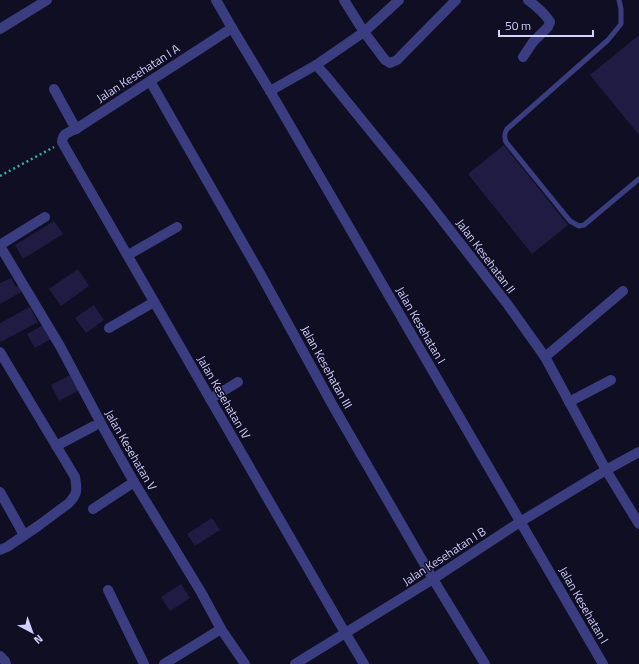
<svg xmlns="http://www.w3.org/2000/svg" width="639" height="664" font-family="'Titillium Web',sans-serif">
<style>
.building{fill:#1f1b42}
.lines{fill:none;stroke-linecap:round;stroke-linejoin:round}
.path{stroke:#31b19e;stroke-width:2.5;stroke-dasharray:2 3;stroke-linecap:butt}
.service{stroke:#3a3e80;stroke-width:5}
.minor{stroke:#3a3e80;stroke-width:10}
.labels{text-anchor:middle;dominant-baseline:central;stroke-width:3;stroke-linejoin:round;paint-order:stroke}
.street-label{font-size:12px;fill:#d1d0fe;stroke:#100e22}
</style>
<rect width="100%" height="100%" fill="#100e22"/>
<g class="building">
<path d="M 639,35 L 639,135 L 590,75 Z"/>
<path d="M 504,145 L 568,225 L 532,254 L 468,174 Z"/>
<path d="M 54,221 L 63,234 L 23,259 L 15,245 Z"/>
<path d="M 78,269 L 89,286 L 61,306 L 49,289 Z"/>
<path d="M 11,278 L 16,287 L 22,284 L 25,290 L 0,304 L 0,283 Z"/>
<path d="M 94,305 L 104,320 L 86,333 L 75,318 Z"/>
<path d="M 30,307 L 38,322 L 1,342 L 0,340 L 0,323 Z"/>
<path d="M 43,325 L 51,339 L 35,348 L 27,334 Z"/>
<path d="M 72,374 L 80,390 L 59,401 L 51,385 Z"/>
<path d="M 212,518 L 220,530 L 195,546 L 187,534 Z"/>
<path d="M 181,584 L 190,598 L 170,611 L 161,597 Z"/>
</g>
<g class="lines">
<path class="path" d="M 0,176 L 54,147"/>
<path class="service" d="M 619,0 L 621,9 L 621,24 L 608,40 L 507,129 C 504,134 504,137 506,142 L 570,221 L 579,226 L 584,225 L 639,179"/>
<g class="minor">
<path d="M 216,0 L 232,28 L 270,91 L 603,664"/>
<path d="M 344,0 L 364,32 L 385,60 L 390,63 L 397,60 L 456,0"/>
<path d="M 232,28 L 76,129 C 69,132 62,134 62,142 L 340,624 L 364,664"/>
<path d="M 0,29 L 47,0"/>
<path d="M 523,57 L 533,42 L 548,27 L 550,22 C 545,13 536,6 528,0"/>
<path d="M 316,65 L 364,32 L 399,0"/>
<path d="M 150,81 L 261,275 L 333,406 L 433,579 L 485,664"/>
<path d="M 54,89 L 76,129"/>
<path d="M 270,91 L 316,65 L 326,76 L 426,199 L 508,305 L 545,357 L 606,470 L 639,524"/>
<path d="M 0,245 L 45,217"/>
<path d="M 0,246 L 60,346 L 104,429 L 134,482 L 201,592 L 221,629 L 245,664"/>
<path d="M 128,255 L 177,227"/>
<path d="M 109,328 L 154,302"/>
<path d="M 0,352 L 75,477 C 77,490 78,493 69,503 L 38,526 L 7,547 L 0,550"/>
<path d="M 545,357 L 623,291"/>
<path d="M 210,399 L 238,382"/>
<path d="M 569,402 L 611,380"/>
<path d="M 56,446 L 94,426"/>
<path d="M 0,492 L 24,535"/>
<path d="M 93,509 L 134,482"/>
<path d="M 108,590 L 144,664"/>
<path d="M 0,656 L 5,661 L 6,664"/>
<path d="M 164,664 L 221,629"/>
<path d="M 295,664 L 433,579 L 520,522 L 606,470 L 639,452"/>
</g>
</g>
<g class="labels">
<g class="street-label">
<text transform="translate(138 73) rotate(-33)">Jalan Kesehatan I A</text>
<text transform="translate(486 256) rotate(53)">Jalan Kesehatan II</text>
<text transform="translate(421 325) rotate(60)">Jalan Kesehatan I</text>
<text transform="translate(327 367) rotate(61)">Jalan Kesehatan III</text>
<text transform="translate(224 397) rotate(60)">Jalan Kesehatan IV</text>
<text transform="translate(131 450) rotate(60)">Jalan Kesehatan V</text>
<text transform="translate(444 556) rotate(-33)">Jalan Kesehatan I B</text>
<text transform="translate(584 605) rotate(60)">Jalan Kesehatan I</text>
</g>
</g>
<g transform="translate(32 632) rotate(139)" stroke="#100e22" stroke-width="3" paint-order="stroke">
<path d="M0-3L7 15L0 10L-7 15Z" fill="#d1d0fe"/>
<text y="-6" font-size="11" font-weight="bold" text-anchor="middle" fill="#d1d0fe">N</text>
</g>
<path d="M499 30v6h94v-6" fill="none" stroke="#d1d0fe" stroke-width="2"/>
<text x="505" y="30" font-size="12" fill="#d1d0fe" stroke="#100e22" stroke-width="3" paint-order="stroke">50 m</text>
</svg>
